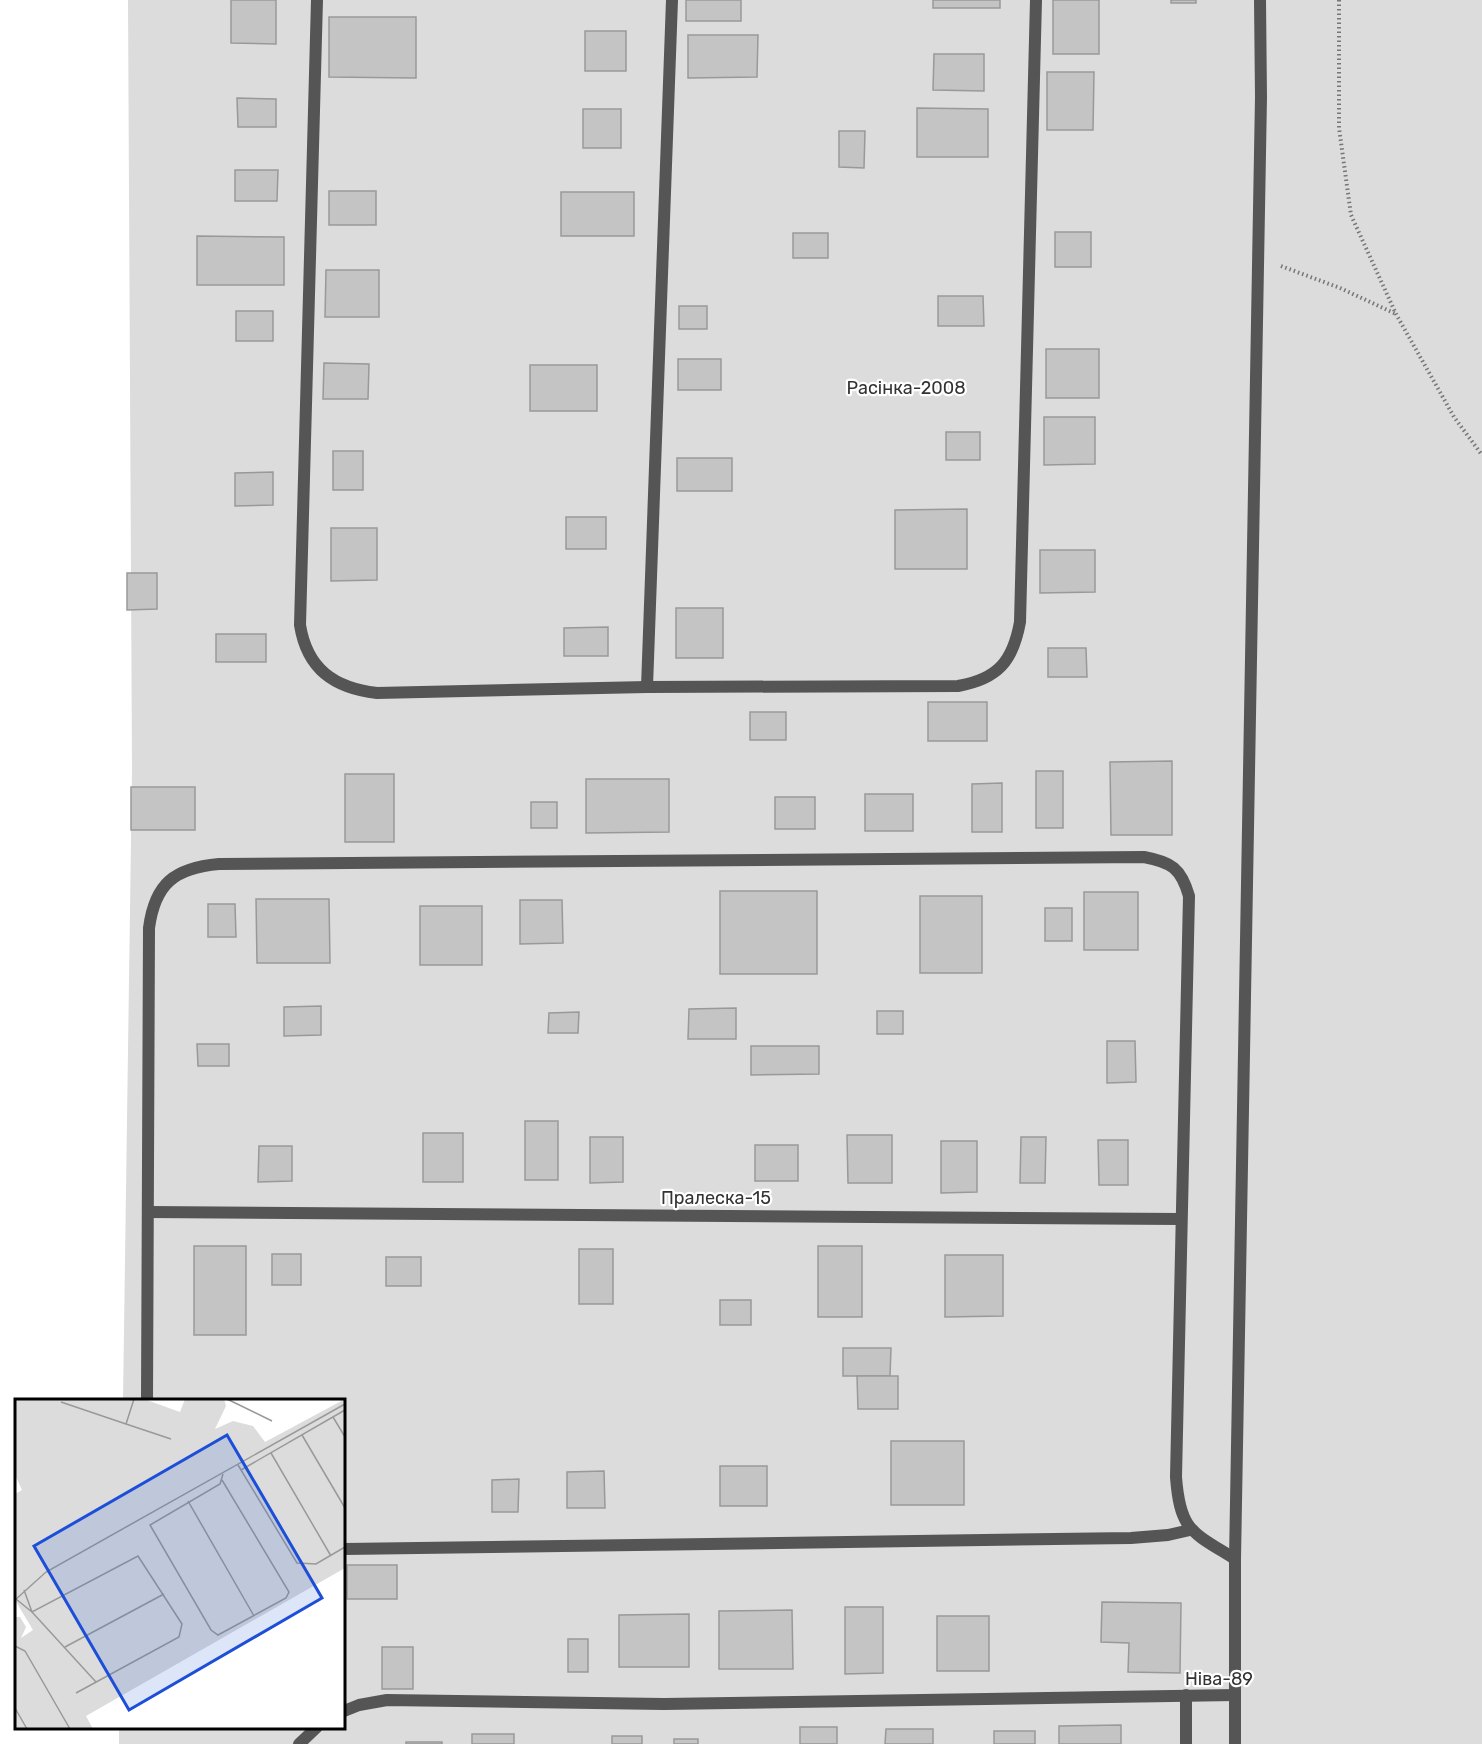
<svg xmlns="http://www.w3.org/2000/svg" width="1482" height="1744" font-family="Rubik,sans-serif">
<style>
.green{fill:#dcdcdc}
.building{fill:#c4c4c4;stroke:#999;stroke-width:1.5}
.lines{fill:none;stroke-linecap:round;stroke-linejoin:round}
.path{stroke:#777;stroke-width:4;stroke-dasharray:1.5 3;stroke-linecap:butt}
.lane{stroke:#555;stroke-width:12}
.street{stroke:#555;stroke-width:12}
.labels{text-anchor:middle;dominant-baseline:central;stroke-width:4.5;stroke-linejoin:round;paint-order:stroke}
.park-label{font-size:18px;fill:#333;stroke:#fff}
.inset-road{fill:none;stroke:#999;stroke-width:1.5}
.view{fill:#1d4ed8;fill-opacity:0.15;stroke:#1d4ed8;stroke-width:3}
.inset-edge{fill:none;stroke:#000;stroke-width:3}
</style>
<rect width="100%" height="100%" fill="#fff"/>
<path class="green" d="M 128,0 L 1482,0 L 1482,1744 L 119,1744 L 119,1728 L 344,1728 L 344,1400 L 123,1400 L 132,770 Z"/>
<g class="building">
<path d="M 231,0 L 276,0 L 276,44 L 231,43 Z"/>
<rect x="686" y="0" width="55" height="21"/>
<rect x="933" y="0" width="67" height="8"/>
<rect x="1053" y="0" width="46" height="54"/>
<rect x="1171" y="0" width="25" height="3"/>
<path d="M 329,17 L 416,17 L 416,78 L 329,77 Z"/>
<rect x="585" y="31" width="41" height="40"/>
<path d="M 688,35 L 758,35 L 757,77 L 688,78 Z"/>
<path d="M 934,54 L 984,54 L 984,91 L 933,90 Z"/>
<path d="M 1047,72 L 1094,72 L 1093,130 L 1047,130 Z"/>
<path d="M 237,98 L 276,99 L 276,127 L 238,127 Z"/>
<path d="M 917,108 L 988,109 L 988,157 L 917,157 Z"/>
<rect x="583" y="109" width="38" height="39"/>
<path d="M 839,131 L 865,131 L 864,168 L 839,167 Z"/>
<path d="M 235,170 L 278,170 L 277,201 L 235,201 Z"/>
<rect x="329" y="191" width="47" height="34"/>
<rect x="561" y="192" width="73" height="44"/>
<rect x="1055" y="232" width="36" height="35"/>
<rect x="793" y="233" width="35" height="25"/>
<path d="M 197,236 L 284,237 L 284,285 L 197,285 Z"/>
<path d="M 326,270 L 379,270 L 379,317 L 325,317 Z"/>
<path d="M 938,296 L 983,296 L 984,326 L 938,326 Z"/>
<rect x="679" y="306" width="28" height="23"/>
<rect x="236" y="311" width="37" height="30"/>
<rect x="1046" y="349" width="53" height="49"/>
<rect x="678" y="359" width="43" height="31"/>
<path d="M 324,363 L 369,364 L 368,399 L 323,399 Z"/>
<rect x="530" y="365" width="67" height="46"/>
<path d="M 1044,417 L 1095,417 L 1095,464 L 1044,465 Z"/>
<rect x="946" y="432" width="34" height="28"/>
<rect x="333" y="451" width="30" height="39"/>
<rect x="677" y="458" width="55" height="33"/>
<path d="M 273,472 L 273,505 L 235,506 L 235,473 Z"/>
<path d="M 967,509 L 967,569 L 895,569 L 895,510 Z"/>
<rect x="566" y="517" width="40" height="32"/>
<path d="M 331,528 L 377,528 L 377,580 L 331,581 Z"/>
<path d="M 1040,550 L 1095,550 L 1095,592 L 1040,593 Z"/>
<path d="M 127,573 L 157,573 L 157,609 L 127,610 Z"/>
<rect x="676" y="608" width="47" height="50"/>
<path d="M 608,627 L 608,656 L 564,656 L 564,628 Z"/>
<rect x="216" y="634" width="50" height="28"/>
<path d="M 1048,648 L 1086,648 L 1087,677 L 1048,677 Z"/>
<rect x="928" y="702" width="59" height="39"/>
<rect x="750" y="712" width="36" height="28"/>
<path d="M 1172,761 L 1172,835 L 1111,835 L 1110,762 Z"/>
<rect x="1036" y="771" width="27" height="57"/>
<rect x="345" y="774" width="49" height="68"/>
<path d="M 586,779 L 669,779 L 669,832 L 586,833 Z"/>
<path d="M 1002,783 L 1002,832 L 972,832 L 972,784 Z"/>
<rect x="131" y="787" width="64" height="43"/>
<rect x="865" y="794" width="48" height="37"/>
<rect x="775" y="797" width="40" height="32"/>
<rect x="531" y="802" width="26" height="26"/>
<rect x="720" y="891" width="97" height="83"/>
<rect x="1084" y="892" width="54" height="58"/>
<rect x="920" y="896" width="62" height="77"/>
<path d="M 256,899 L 329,899 L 330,963 L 257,963 Z"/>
<path d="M 520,900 L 562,900 L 563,943 L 520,944 Z"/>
<path d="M 208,904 L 235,904 L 236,937 L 208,937 Z"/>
<rect x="420" y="906" width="62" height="59"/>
<rect x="1045" y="908" width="27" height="33"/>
<path d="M 321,1006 L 321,1035 L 284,1036 L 284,1007 Z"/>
<path d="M 736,1008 L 736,1039 L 688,1039 L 689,1009 Z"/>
<rect x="877" y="1011" width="26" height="23"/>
<path d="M 579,1012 L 578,1033 L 548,1033 L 549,1013 Z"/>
<path d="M 1107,1041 L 1135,1041 L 1136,1082 L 1107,1083 Z"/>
<path d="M 197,1044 L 229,1044 L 229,1066 L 198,1066 Z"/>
<path d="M 751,1046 L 819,1046 L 819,1074 L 751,1075 Z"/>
<rect x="525" y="1121" width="33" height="59"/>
<rect x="423" y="1133" width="40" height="49"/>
<path d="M 847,1135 L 892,1135 L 892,1183 L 848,1183 Z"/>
<path d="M 590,1137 L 623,1137 L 623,1182 L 590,1183 Z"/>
<path d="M 1021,1137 L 1046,1137 L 1045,1183 L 1020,1183 Z"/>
<path d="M 1098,1140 L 1128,1140 L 1128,1185 L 1099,1185 Z"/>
<path d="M 941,1141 L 977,1141 L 977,1192 L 941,1193 Z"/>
<rect x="755" y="1145" width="43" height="36"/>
<path d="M 259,1146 L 292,1146 L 292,1181 L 258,1182 Z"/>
<rect x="194" y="1246" width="52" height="89"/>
<rect x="818" y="1246" width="44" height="71"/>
<rect x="579" y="1249" width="34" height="55"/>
<rect x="272" y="1254" width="29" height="31"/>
<path d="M 945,1255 L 1003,1255 L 1003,1316 L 945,1317 Z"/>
<rect x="386" y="1257" width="35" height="29"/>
<rect x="720" y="1300" width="31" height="25"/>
<path d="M 843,1348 L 891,1348 L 890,1376 L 843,1376 Z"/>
<path d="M 857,1376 L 898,1376 L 898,1409 L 858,1409 Z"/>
<rect x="891" y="1441" width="73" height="64"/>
<rect x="720" y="1466" width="47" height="40"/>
<path d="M 604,1471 L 605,1508 L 567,1508 L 567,1472 Z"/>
<path d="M 519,1479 L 518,1512 L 492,1512 L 492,1480 Z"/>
<rect x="347" y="1565" width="50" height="34"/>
<path d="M 1102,1602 L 1181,1603 L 1180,1673 L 1128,1672 L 1129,1643 L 1101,1642 Z"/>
<path d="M 845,1607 L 883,1607 L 883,1673 L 845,1674 Z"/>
<path d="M 792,1610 L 793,1669 L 719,1669 L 719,1611 Z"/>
<path d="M 689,1614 L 689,1667 L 619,1667 L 619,1615 Z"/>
<rect x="937" y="1616" width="52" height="55"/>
<rect x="568" y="1639" width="20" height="33"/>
<rect x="382" y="1647" width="31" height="42"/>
<path d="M 1121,1725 L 1121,1744 L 1059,1744 L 1059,1726 Z"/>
<rect x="800" y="1727" width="37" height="17"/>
<path d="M 886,1729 L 933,1729 L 933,1744 L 885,1744 Z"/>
<rect x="994" y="1731" width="41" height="13"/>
<rect x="472" y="1734" width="42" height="10"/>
<rect x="612" y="1736" width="30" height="8"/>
<rect x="674" y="1739" width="24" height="5"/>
<rect x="406" y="1742" width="36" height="2"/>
</g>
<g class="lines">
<g class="path">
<path d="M 1339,0 L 1339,128 L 1351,215 L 1396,314 L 1454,417 L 1482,455"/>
<path d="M 1281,266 L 1340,288 L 1396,314"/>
</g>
<g class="lane">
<path d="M 317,0 L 300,625 C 307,669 334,688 377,693 L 647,687 L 958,686 C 998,679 1013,661 1020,622 L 1036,0"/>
<path d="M 647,687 L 672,0"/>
<path d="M 148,1212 L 1181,1219"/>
<path d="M 147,1400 L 149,928 C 155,883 175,868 219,864 L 1144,857 C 1171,862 1181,868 1189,896 L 1176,1477 C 1180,1531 1192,1532 1235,1559"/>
<path d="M 344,1549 L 1131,1538 L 1168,1535 L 1190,1530"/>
<path d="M 1186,1695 L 1186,1744"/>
<path d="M 344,1711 L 359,1705 L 387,1700 L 664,1704 L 1235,1695"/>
<path d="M 299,1744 L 316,1728"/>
</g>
<path class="street" d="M 1235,1744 L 1235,1559 L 1261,97 L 1260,0"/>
</g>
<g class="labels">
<g class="park-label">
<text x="906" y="388">Расінка-2008</text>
<text x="716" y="1198">Пралеска-15</text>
<text x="1219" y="1679">Ніва-89</text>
</g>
</g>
<g transform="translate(15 1399)">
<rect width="330" height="330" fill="#fff"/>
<path d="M 0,0 L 129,0 L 165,13 L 170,0 L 209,0 L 211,7 L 200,30 L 218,22 L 238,27 L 250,43 L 330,0 L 330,169 L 71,317 L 78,330 L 0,330 L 0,218 L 5,218 L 11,228 L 6,239 L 18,231 L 0,201 L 0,95 L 7,91 L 0,76 Z" fill="#dcdcdc"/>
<path class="inset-road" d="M 212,0 L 257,22M 46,3 L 111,25 L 119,0M 318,18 L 330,38M 111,25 L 156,40M 287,36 L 330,109M 256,54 L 316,157M 223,66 L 282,164 L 301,165 L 330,148M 226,71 L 330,11M 207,81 L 274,193 L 271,199 L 203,236 L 196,231 L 135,126 L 205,85 L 208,75M 173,102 L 239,217M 9,191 L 17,213 L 123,157 L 167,225 L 164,238 L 61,294M 1,200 L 17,213 L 81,283M 0,201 L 31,173 L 330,5M 0,247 L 10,252 L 55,330M 50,248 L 149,195M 0,309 L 12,330"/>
<path class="view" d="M 212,36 L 307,199 L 114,311 L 19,147 Z"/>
<rect width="330" height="330" class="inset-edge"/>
</g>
</svg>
